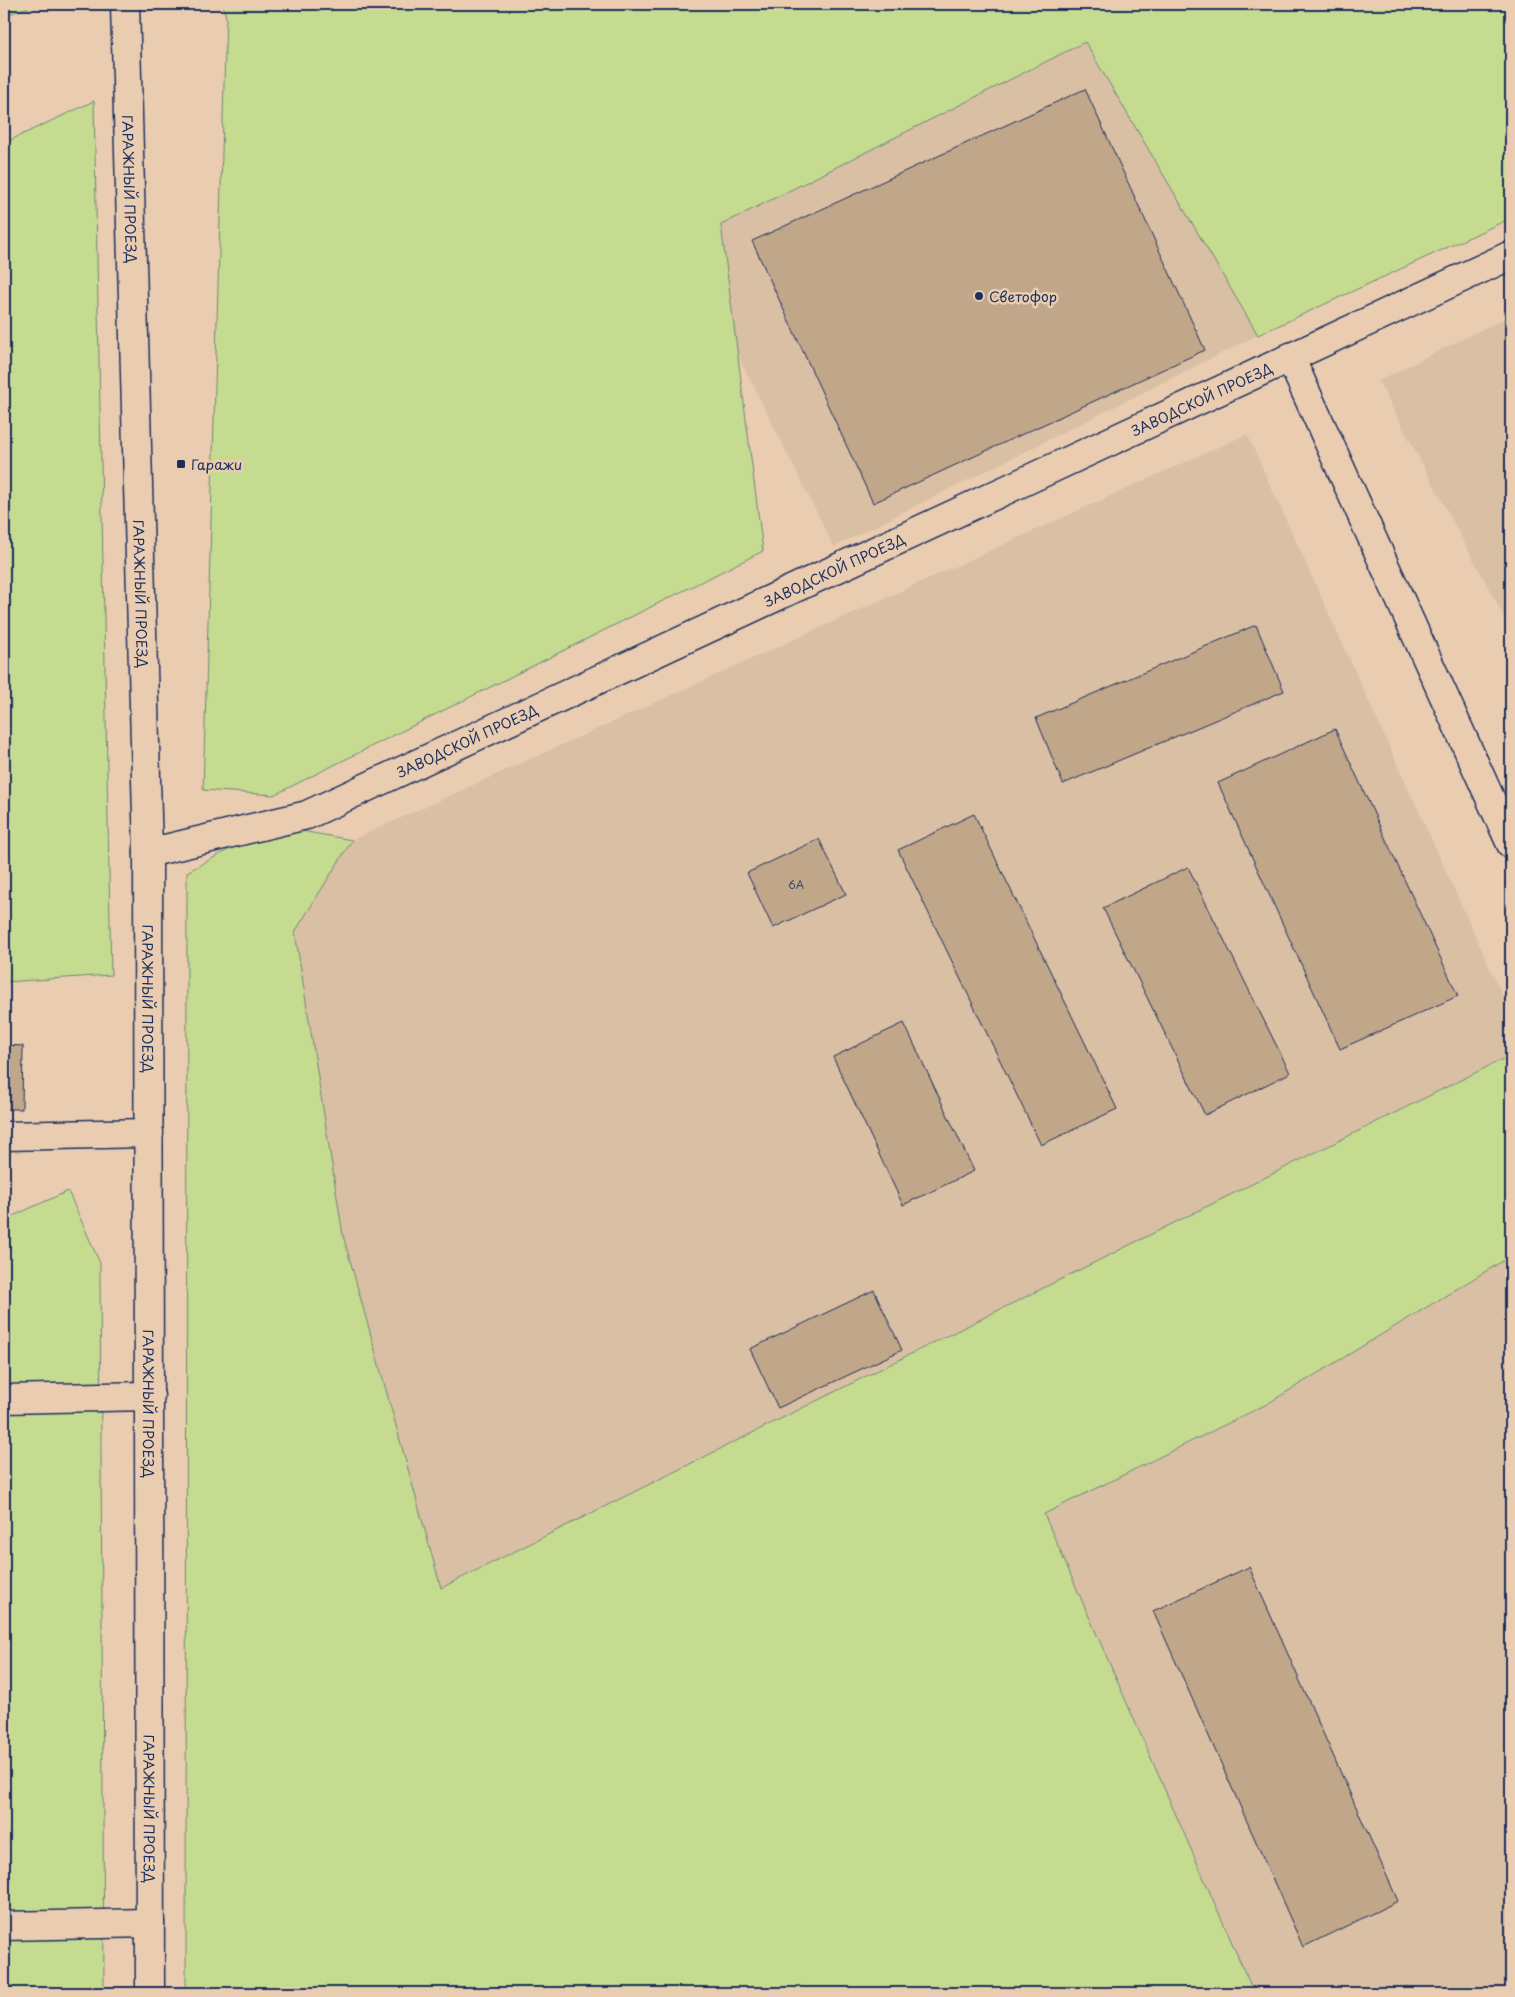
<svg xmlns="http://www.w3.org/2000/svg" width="1515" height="1997" font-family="'Playpen Sans',sans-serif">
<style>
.built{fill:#d9bfa4}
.green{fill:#c5db90;stroke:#708577}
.building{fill:#c0a78a;stroke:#1b2f5e}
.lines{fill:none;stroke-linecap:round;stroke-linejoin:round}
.minor-casing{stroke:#1b2f5e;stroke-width:31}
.minor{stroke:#eacdb1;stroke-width:28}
.poi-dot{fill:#1b2f5e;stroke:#eacdb1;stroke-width:2}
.labels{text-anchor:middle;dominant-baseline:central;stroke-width:5;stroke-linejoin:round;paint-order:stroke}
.number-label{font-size:11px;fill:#444d69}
.street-label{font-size:14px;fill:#1b2f5e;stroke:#eacdb1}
.poi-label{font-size:14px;fill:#1b2f5e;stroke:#eacdb1;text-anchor:start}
</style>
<rect width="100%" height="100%" fill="#eacdb1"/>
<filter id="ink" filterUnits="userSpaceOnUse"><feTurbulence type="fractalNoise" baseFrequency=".02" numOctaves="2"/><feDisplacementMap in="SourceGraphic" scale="10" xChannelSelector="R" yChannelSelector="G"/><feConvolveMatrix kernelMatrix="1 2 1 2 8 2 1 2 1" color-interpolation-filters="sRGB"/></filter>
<g filter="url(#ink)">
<g class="built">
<path d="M 1092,4 L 1258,335 L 834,547 L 667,213 Z"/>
<path d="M 1511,315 L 1511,630 L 1378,381 Z"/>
<path d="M 1247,434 L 1511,1014 L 1511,1055 L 440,1588 L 343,1235 L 295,932 L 352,840 Z"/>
<path d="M 1511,1256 L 1511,1993 L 1254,1993 L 1044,1514 L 1268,1404 Z"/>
</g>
<g class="green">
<path d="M 4,4 L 37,4 L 4,16 Z"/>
<path d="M 223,4 L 1511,4 L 1511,218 L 1258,335 L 1085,42 L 721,225 L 763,551 L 274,795 L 203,790 L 226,18 Z"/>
<path d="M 94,101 L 111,975 L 4,982 L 4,143 Z"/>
<path d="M 273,826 L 352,840 L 295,932 L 343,1235 L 441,1588 L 1511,1055 L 1511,1256 L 1267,1404 L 1044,1514 L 1254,1993 L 186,1993 L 187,872 Z"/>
<path d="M 68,1191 L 100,1263 L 104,1993 L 4,1993 L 4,1220 Z"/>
</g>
<g class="building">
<path d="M 1085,89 L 1205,350 L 873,503 L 752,241 Z"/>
<path d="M 1256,625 L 1284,691 L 1063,784 L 1036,718 Z"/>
<path d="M 1335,729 L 1458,996 L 1340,1049 L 1218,783 Z"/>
<path d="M 974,814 L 1117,1109 L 1041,1145 L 898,850 Z"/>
<path d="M 819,839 L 846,894 L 773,928 L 747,873 Z"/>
<path d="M 1188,867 L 1290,1073 L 1205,1115 L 1103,908 Z"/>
<path d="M 904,1023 L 974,1171 L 903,1205 L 833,1057 Z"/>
<path d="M 4,1045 L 23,1046 L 22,1109 L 4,1109 Z"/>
<path d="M 874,1290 L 902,1350 L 778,1408 L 750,1349 Z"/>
<path d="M 1249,1567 L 1398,1901 L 1303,1947 L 1153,1611 Z"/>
</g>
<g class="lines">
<defs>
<g id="minor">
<path id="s1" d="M 125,4 L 148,853 L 150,1993"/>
<path d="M 1290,357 L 1511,844"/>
<path id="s2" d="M 148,853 L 307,815 L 1511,255"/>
<path d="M 4,1136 L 149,1133"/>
<path d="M 4,1399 L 150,1396"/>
<path d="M 4,1926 L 150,1923"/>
</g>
</defs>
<use href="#minor" class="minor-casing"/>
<use href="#minor" class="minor"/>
</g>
</g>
<g class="poi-dot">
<circle cx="979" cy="296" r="5"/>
<rect x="176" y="459" width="10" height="10" rx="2.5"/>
</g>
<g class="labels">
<g class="number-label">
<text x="796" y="884">6А</text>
</g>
<g class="street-label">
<text stroke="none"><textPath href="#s1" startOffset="185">ГАРАЖНЫЙ ПРОЕЗД</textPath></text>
<text stroke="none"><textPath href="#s2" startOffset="1150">ЗАВОДСКОЙ ПРОЕЗД</textPath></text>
<text stroke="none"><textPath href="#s2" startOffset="745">ЗАВОДСКОЙ ПРОЕЗД</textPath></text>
<text stroke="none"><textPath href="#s1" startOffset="590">ГАРАЖНЫЙ ПРОЕЗД</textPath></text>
<text stroke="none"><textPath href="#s2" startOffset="340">ЗАВОДСКОЙ ПРОЕЗД</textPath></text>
<text stroke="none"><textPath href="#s1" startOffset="995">ГАРАЖНЫЙ ПРОЕЗД</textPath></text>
<text stroke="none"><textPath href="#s1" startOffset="1400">ГАРАЖНЫЙ ПРОЕЗД</textPath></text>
<text stroke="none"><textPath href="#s1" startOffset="1805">ГАРАЖНЫЙ ПРОЕЗД</textPath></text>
</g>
<g class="poi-label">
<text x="989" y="296">Светофор</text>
<text x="191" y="464">Гаражи</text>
</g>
</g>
<rect width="1515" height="1997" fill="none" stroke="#eacdb1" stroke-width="20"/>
<rect x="10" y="10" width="1495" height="1977" fill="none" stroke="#1b2f5e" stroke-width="2" filter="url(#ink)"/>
</svg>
